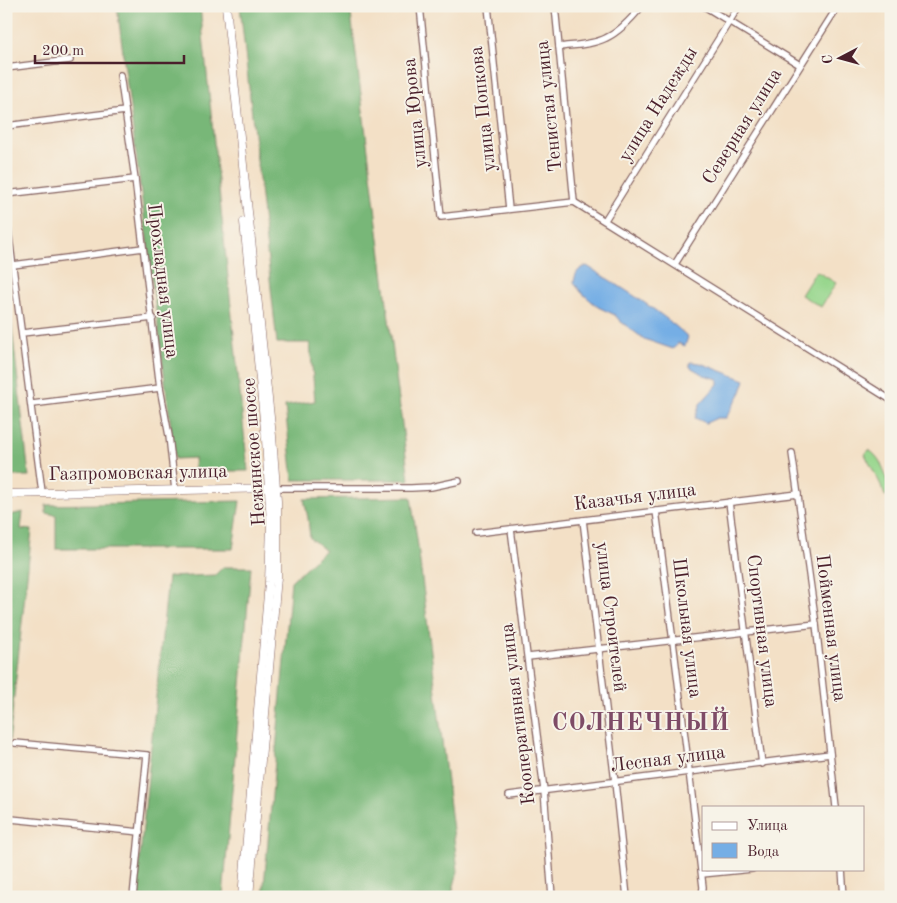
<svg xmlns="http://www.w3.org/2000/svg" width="897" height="903" font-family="'Old Standard TT',serif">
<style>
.green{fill:#96d68c;stroke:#707a5c}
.forest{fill:#78b778;stroke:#616b52}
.water{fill:#75aee5;stroke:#606688}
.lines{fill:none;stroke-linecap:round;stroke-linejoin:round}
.minor-casing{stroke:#856361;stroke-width:8}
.major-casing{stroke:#856361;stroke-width:9}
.minor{stroke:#fff;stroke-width:5.5}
.major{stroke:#fff;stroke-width:8}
.labels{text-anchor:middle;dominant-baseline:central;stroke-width:4;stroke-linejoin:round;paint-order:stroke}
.street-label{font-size:19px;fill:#4a1f2b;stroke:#f7f3e8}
.district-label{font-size:24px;font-weight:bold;letter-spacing:1px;fill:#7e4b66;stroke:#f7f3e8}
</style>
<rect width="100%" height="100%" fill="#f7f3e8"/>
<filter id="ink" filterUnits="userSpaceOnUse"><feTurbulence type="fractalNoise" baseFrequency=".02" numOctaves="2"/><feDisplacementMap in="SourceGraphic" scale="10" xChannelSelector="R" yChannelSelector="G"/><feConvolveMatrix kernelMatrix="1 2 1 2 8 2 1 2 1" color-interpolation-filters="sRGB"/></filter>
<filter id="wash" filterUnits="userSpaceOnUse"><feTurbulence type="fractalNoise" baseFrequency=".0096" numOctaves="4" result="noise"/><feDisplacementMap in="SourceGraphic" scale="20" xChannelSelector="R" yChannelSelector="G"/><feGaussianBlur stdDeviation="1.12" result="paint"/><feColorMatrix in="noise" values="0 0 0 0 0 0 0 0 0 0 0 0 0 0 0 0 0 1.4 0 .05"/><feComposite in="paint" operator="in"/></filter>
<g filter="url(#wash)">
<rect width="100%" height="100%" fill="#f3e0c6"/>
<g class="green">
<path d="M 816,271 L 836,283 L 821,307 L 801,295 Z"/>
<path d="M 869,450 C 883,459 888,479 888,495 L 885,496 C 880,480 871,468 865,454 Z"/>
</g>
<g class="forest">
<path d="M 117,6 L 200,6 L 248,471 L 195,471 L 194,458 L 175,459 Z"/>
<path d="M 240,6 L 350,6 L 409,480 L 293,480 L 285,406 L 315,401 L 310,343 L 277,343 Z"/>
<path d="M 6,277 L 29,476 L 6,476 Z"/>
<path d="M 411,497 L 418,546 L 458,871 L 451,897 L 263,897 L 291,581 L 325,550 L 310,538 L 308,518 L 304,499 Z"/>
<path d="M 240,501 L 233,549 L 56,549 L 56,515 L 46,513 L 46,505 Z"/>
<path d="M 23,512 L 21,529 L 32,530 L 6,770 L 6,516 Z"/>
<path d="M 223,567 L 251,567 L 223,897 L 136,897 L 168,577 L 215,575 Z"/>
</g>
<g class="water">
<path d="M 587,266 C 622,288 658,309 688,337 L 685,346 L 678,343 L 673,349 L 644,339 L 620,321 L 615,315 L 598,307 L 581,292 L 574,283 C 575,274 577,269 587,266 Z"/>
<path d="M 690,362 L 700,363 L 745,380 L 741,392 L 726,418 L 717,418 L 706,423 L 695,418 L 700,404 L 718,384 L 718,379 L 704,375 L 690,367 Z"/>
</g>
</g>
<g filter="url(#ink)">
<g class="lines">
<defs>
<g id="minor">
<path d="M 420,6 L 441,217 L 574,202 L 891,400"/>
<path d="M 488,6 L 509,209"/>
<path d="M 555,6 L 574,202"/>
<path d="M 704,6 L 800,65"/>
<path d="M 559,47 C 574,45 592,45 606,38 C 619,32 633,17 642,6"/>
<path d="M 6,68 L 70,60"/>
<path d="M 120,75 L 135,179 L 160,388 L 169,436 L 175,490"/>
<path d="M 6,126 L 125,111"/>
<path d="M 6,194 L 135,179"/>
<path d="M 6,213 L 42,492"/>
<path d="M 605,220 L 739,6"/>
<path d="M 675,264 L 838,6"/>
<path d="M 13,265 L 143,248"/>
<path d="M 22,333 L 153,318"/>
<path d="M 32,404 L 160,388"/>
<path d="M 792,453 L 816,624 L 836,807"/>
<path d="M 277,488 L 411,488 L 431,487 L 459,481"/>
<path d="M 729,502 L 762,764"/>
<path d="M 656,511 C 673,636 688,762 703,887 L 702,897"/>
<path d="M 583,520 L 615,782 L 627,897"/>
<path d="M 511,529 L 544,790 L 552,897"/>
<path d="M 476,533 L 798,494"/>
<path d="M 528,657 L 816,624"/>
<path d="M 15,743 L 147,755 L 133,897"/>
<path d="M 509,795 L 830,754"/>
<path d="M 11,819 L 140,832"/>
<path d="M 842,869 L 844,897"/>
<path d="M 702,874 L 752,869"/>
<path d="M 6,895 L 26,897"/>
</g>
<g id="major">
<path d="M 226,6 L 272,436 L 277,501 L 277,577 L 249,897"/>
<path d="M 6,494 L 270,488"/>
<path d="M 242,897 L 269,582 L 271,526 L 266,439 L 244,222"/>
</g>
</defs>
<use href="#minor" class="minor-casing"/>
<use href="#major" class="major-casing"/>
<use href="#minor" class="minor"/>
<use href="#major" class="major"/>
</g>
</g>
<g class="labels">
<g class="street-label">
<text transform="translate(659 105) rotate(-58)">улица Надежды</text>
<text transform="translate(550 106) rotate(-96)">Тенистая улица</text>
<text transform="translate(484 109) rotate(-96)">улица Попкова</text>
<text transform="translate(416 113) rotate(-96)">улица Юрова</text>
<text transform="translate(743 127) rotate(-58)">Северная улица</text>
<text transform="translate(162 281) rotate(83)">Прохладная улица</text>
<text transform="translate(255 452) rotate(-94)">Нежинское шоссе</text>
<text transform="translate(138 474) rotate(-1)">Газпромовская улица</text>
<text transform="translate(635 498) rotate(-7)">Казачья улица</text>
<text transform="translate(610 617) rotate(83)">улица Строителей</text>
<text transform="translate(686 628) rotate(83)">Школьная улица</text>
<text transform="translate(830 628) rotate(83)">Пойменная улица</text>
<text transform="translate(761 631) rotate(83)">Спортивная улица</text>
<text transform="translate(519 714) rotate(-97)">Кооперативная улица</text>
<text transform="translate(668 760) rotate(-7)">Лесная улица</text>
</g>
<g class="district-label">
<text x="641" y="724">СОЛНЕЧНЫЙ</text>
</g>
</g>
<rect width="897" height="903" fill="none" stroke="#f7f3e8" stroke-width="25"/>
<rect x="702" y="806" width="162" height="65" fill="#f7f3e8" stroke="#b29e9c"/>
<rect x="712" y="822" width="25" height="8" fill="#ffffff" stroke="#b29e9c"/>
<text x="747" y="830" font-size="15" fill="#4a1f2b">Улица</text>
<rect x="712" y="843" width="25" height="15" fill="#75aee5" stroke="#b29e9c"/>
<text x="747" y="856" font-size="15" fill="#4a1f2b">Вода</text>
<g transform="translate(840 58) rotate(264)" stroke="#f7f3e8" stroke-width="4" paint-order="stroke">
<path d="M0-4L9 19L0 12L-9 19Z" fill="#4a1f2b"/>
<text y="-8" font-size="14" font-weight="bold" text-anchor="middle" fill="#4a1f2b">С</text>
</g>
<path d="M35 55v8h149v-8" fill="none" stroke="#4a1f2b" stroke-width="2.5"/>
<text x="42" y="55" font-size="15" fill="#4a1f2b" stroke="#f7f3e8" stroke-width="4" paint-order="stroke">200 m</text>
</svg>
